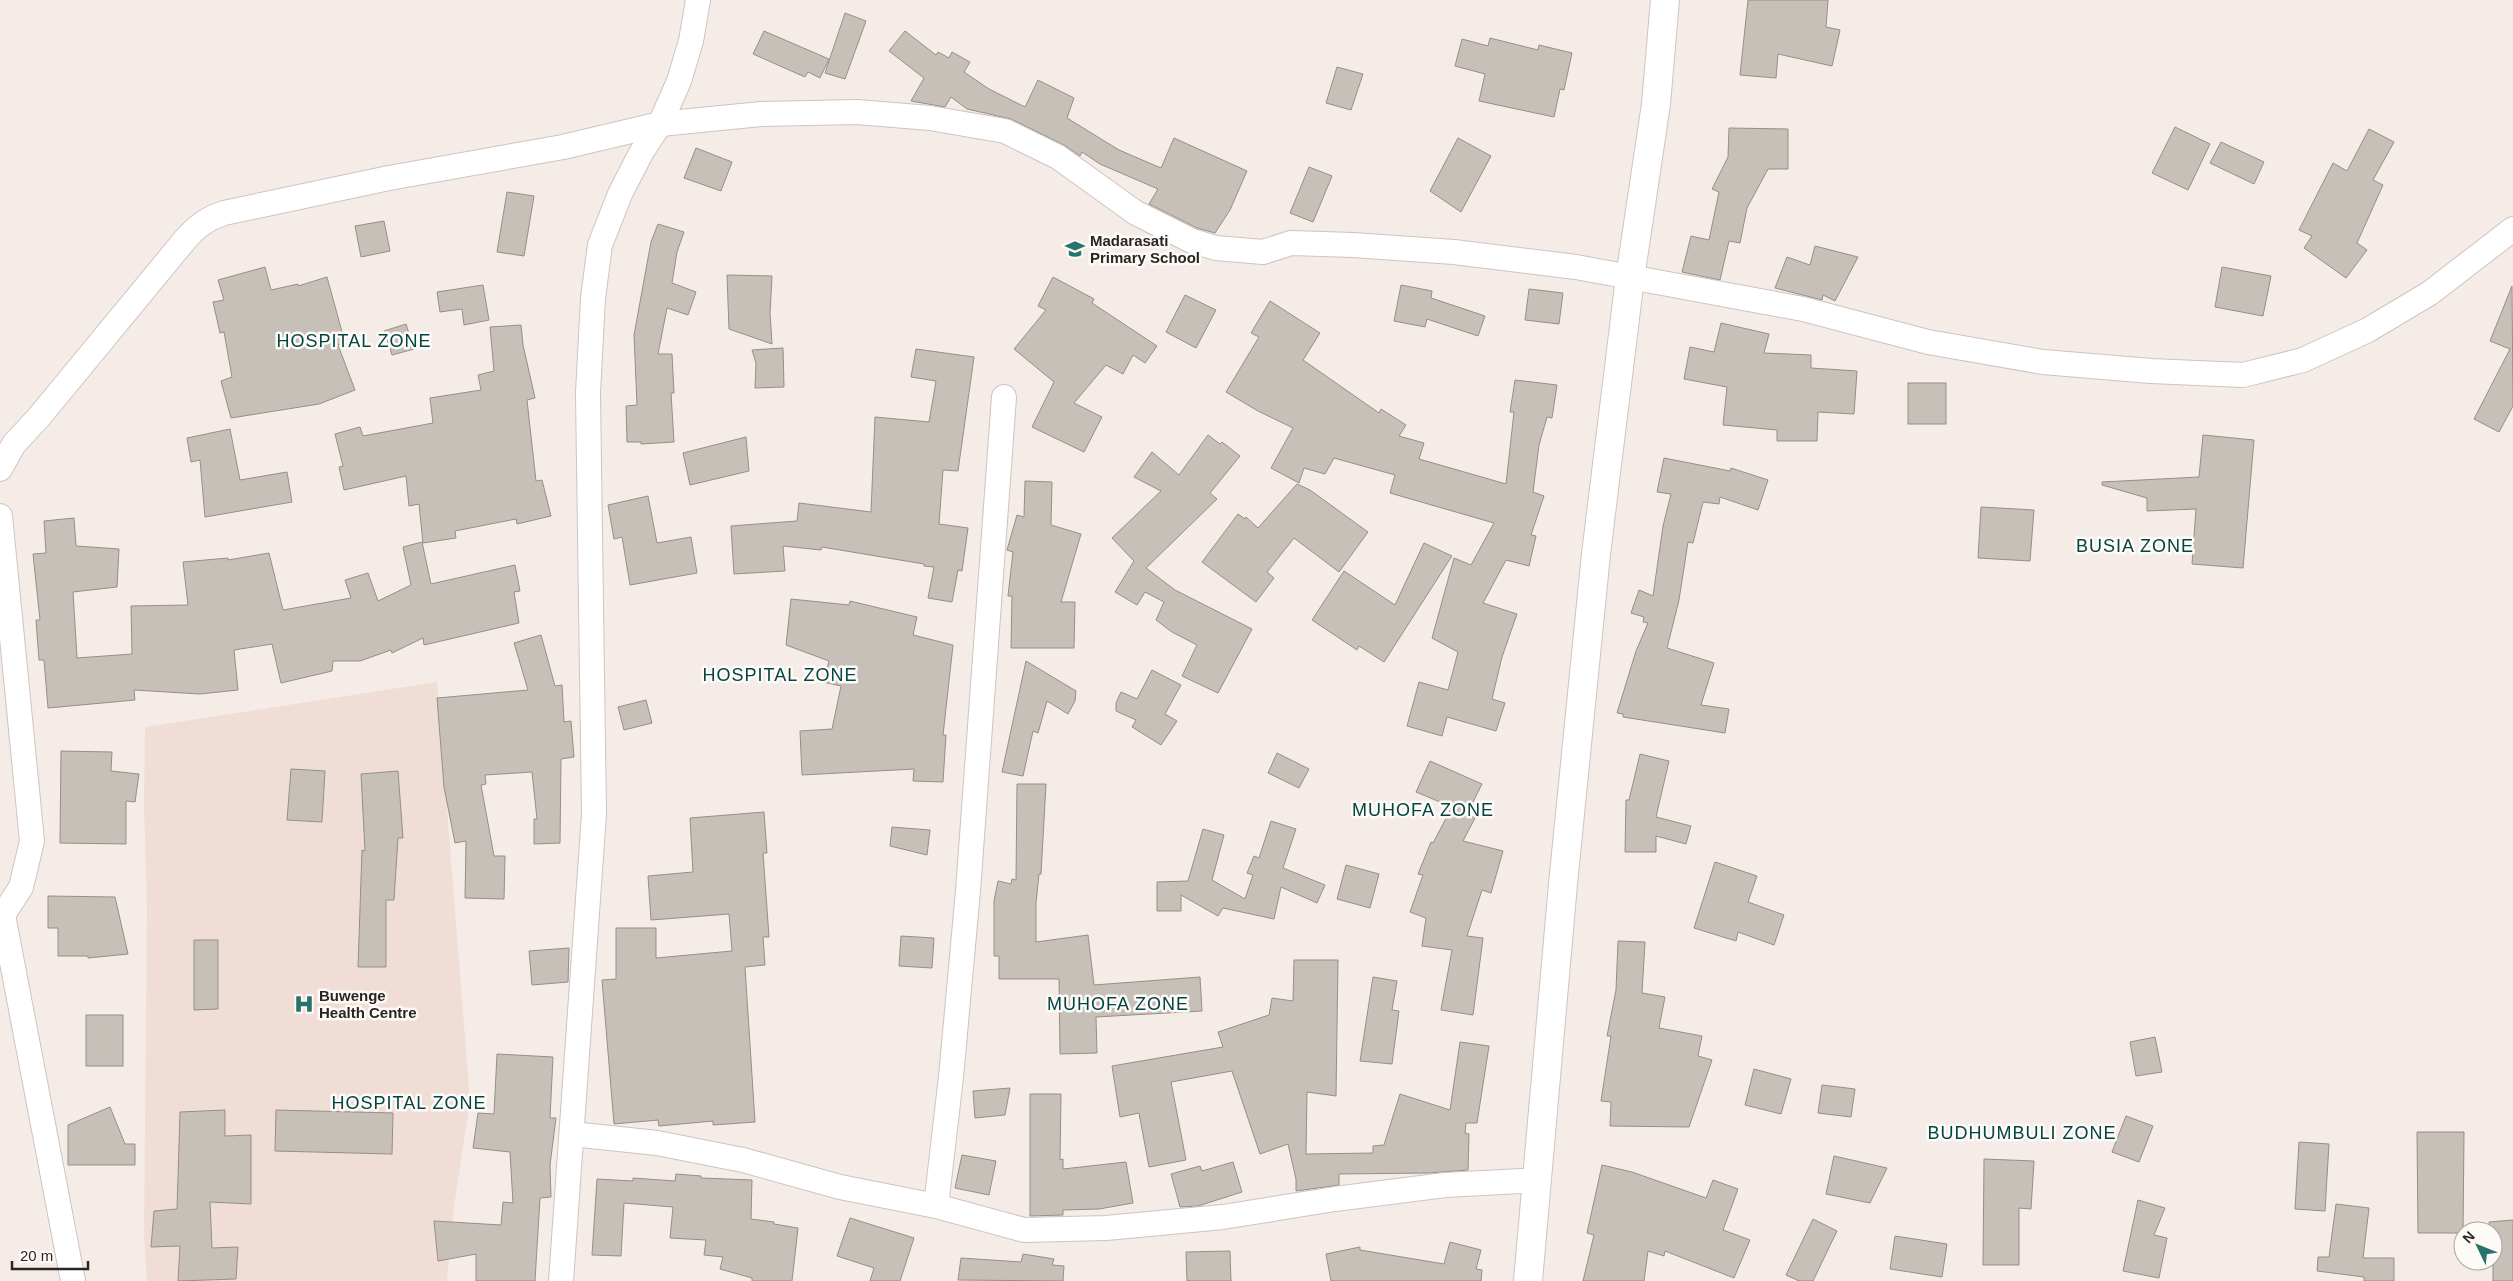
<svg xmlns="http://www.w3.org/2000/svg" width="2513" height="1281" font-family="Helvetica,sans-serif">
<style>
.built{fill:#f0ded6}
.building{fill:#c6c0b8;stroke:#958f88}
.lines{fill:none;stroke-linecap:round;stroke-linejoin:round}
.minor-casing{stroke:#cec4c0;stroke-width:26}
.secondary-casing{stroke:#cec4c0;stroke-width:30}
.minor{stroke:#fff;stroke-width:24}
.secondary{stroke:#fff;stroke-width:28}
.labels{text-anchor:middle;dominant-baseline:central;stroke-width:5;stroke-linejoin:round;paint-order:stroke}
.poi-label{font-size:15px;font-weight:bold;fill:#292523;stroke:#fefaf8;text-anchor:start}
.quarter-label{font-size:18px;letter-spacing:1px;fill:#024541;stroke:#fefaf8}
</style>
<rect width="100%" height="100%" fill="#f5ebe7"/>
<path class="built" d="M 437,682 L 470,1101 L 454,1206 L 447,1281 L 147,1281 L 144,1235 L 147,908 L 144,805 L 145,727 Z"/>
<g class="building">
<path d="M 1748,0 L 1828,0 L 1826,27 L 1840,30 L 1832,66 L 1778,54 L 1776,78 L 1740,75 Z"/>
<path d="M 845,13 L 866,21 L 845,79 L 825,73 Z"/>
<path d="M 764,31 L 829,59 L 820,78 L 808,72 L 805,77 L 753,54 Z"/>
<path d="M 905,31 L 936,55 L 938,52 L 949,58 L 952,52 L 970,62 L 964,72 L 989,89 L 1025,107 L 1038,80 L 1074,98 L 1067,118 L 1119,150 L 1161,168 L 1174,138 L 1247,171 L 1230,210 L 1215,233 L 1197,228 L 1149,204 L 1158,189 L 1100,164 L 1082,152 L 1080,156 L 1064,145 L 1011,119 L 967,109 L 951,97 L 945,107 L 911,101 L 924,78 L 889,51 Z"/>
<path d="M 1490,38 L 1538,50 L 1539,45 L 1572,53 L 1564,90 L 1560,89 L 1554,117 L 1479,101 L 1485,74 L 1455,66 L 1462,39 L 1488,46 Z"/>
<path d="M 1337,67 L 1363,74 L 1351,110 L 1326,103 Z"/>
<path d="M 2175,127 L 2210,144 L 2188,190 L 2152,173 Z"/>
<path d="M 1729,128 L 1788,129 L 1788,169 L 1768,169 L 1747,208 L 1740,243 L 1729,241 L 1720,280 L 1682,272 L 1691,236 L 1709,240 L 1719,192 L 1712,189 L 1728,157 Z"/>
<path d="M 2369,129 L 2394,142 L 2373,180 L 2383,185 L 2357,243 L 2367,250 L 2346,278 L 2304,248 L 2312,236 L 2299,230 L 2333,163 L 2347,171 Z"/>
<path d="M 1458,138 L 1491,156 L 1461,212 L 1430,191 Z"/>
<path d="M 2221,142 L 2264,162 L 2254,184 L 2210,163 Z"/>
<path d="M 696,148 L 732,162 L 721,191 L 684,178 Z"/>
<path d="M 1309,167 L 1332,176 L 1313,222 L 1290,213 Z"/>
<path d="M 507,192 L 534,196 L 524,256 L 497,252 Z"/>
<path d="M 384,221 L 390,251 L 361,257 L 355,226 Z"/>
<path d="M 658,224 L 684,232 L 677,252 L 672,283 L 696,292 L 688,315 L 667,308 L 658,354 L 672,354 L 674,393 L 671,393 L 674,442 L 641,444 L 641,442 L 627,442 L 626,406 L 637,405 L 634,335 L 651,242 Z"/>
<path d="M 1815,246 L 1858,257 L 1835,301 L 1823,295 L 1822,300 L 1775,288 L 1787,257 L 1810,265 Z"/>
<path d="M 265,267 L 271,290 L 298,284 L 298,286 L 327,277 L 345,343 L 338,345 L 355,390 L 319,404 L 231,418 L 221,381 L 232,377 L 224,332 L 220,333 L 213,302 L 224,300 L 218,280 Z"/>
<path d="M 2222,267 L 2271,276 L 2263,316 L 2215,307 Z"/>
<path d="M 727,275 L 772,276 L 770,313 L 772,344 L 729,329 Z"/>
<path d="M 1053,277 L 1094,299 L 1092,303 L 1157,346 L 1145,363 L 1133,355 L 1123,374 L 1106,365 L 1074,403 L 1102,417 L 1084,452 L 1032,427 L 1054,382 L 1014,349 L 1046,310 L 1038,306 Z"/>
<path d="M 483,285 L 489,320 L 464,325 L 462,309 L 440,312 L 437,292 Z"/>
<path d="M 1401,285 L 1432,291 L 1431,298 L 1485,316 L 1478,336 L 1427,319 L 1425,327 L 1394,321 Z"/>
<path d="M 2512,286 L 2513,406 L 2499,432 L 2474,419 L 2510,349 L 2490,341 Z"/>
<path d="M 1529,289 L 1563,293 L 1559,324 L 1525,320 Z"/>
<path d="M 1185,295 L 1216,310 L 1196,348 L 1166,332 Z"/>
<path d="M 1270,301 L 1320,333 L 1303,360 L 1379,413 L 1381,409 L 1406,425 L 1399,436 L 1424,443 L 1419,459 L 1506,484 L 1514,412 L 1510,412 L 1515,380 L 1557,385 L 1552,418 L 1547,417 L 1539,445 L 1533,492 L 1544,496 L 1531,535 L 1536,536 L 1529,566 L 1506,560 L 1483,603 L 1517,614 L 1502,657 L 1492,699 L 1505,703 L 1496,731 L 1447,717 L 1442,736 L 1407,726 L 1419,682 L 1448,690 L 1458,652 L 1432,638 L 1454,558 L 1471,565 L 1494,523 L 1390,493 L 1395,475 L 1334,458 L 1325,474 L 1304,468 L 1299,483 L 1271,468 L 1293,428 L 1258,411 L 1226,392 L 1259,337 L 1251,333 Z"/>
<path d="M 1721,323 L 1769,334 L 1764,353 L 1811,355 L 1811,368 L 1857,371 L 1854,414 L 1818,412 L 1817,441 L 1777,441 L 1777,430 L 1723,425 L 1727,387 L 1684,379 L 1690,347 L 1714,352 Z"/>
<path d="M 406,324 L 414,349 L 392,355 L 384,331 Z"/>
<path d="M 521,325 L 523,345 L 535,398 L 527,400 L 536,481 L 542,480 L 551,516 L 517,524 L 516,519 L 455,531 L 456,538 L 423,543 L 419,504 L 409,506 L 406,476 L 344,490 L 339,467 L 343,466 L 335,434 L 360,427 L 363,436 L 433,423 L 430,398 L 481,390 L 478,375 L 494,371 L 490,327 Z"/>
<path d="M 783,348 L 784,387 L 755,388 L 756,363 L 752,350 Z"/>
<path d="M 916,349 L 974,357 L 958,471 L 943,470 L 939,524 L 968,528 L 962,571 L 958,570 L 952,602 L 928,598 L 934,567 L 924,566 L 924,564 L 822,547 L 821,550 L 783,546 L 785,571 L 734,574 L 731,526 L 797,521 L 799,503 L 871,512 L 875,417 L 929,422 L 936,381 L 911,377 Z"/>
<rect x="1908" y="383" width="38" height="41"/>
<path d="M 230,429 L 240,480 L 287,472 L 292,502 L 205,517 L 200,460 L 191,462 L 187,438 Z"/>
<path d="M 1208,435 L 1220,444 L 1222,442 L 1240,456 L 1210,493 L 1217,499 L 1146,568 L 1175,590 L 1252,629 L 1218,693 L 1182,676 L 1197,645 L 1172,632 L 1156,620 L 1164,602 L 1145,592 L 1137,605 L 1115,592 L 1134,561 L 1112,538 L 1161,491 L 1134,477 L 1152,452 L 1179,475 Z"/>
<path d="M 2203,435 L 2254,440 L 2243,568 L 2192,564 L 2196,509 L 2147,511 L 2147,498 L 2102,485 L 2102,482 L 2199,477 Z"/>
<path d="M 746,437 L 749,471 L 690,485 L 683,453 Z"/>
<path d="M 1664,458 L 1730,471 L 1731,468 L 1768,480 L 1758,510 L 1720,497 L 1719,504 L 1703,502 L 1693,543 L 1688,542 L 1679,600 L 1667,648 L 1714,663 L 1701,705 L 1729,709 L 1725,733 L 1623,717 L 1623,714 L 1617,713 L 1636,651 L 1648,623 L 1643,622 L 1644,617 L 1631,613 L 1639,590 L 1653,596 L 1663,526 L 1671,494 L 1657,492 Z"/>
<path d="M 1025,481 L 1052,482 L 1051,525 L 1081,534 L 1061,602 L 1075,602 L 1074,648 L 1011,648 L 1012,596 L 1008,596 L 1013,552 L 1007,550 L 1017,515 L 1024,517 Z"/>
<path d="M 1297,484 L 1310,490 L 1368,532 L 1339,572 L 1294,538 L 1267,572 L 1274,578 L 1256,602 L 1202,562 L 1238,514 L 1245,519 L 1246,517 L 1258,528 Z"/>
<path d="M 648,496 L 657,543 L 691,537 L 697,573 L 630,585 L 622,537 L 614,539 L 608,505 Z"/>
<path d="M 1981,507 L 2034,510 L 2030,561 L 1978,558 Z"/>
<path d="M 74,518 L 76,546 L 119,549 L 117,587 L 73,592 L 77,658 L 132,654 L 131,606 L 188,605 L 183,562 L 228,558 L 228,560 L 269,553 L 283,610 L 351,598 L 345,580 L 368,573 L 378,601 L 411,585 L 403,547 L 422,542 L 431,584 L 515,565 L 520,591 L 514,592 L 519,623 L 424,645 L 423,638 L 392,653 L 391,650 L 360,661 L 333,661 L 332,671 L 281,683 L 272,644 L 234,650 L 238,690 L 200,694 L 134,690 L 135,700 L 48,708 L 44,660 L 39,660 L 36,620 L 40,620 L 33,554 L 46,553 L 44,521 Z"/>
<path d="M 1424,543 L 1452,556 L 1384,662 L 1359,646 L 1357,650 L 1312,620 L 1344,571 L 1395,605 Z"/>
<path d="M 791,599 L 849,605 L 850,601 L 917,617 L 913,635 L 953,645 L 943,735 L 946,735 L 943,782 L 913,781 L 914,769 L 802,775 L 800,731 L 832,729 L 841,686 L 823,682 L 829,661 L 786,645 Z"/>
<path d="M 541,635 L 555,686 L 562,685 L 564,722 L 571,721 L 574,757 L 561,759 L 560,843 L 534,844 L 534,819 L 537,819 L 532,772 L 485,775 L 486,784 L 481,785 L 494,856 L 505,856 L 504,899 L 465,898 L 466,841 L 455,843 L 444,787 L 437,698 L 528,690 L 514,643 Z"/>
<path d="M 1026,661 L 1076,691 L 1075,701 L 1068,714 L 1047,701 L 1038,733 L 1033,731 L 1023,776 L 1002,772 Z"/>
<path d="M 1152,670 L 1181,685 L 1165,714 L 1177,721 L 1161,745 L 1132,727 L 1136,720 L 1116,711 L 1116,703 L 1121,692 L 1137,699 Z"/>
<path d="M 646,700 L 652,723 L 624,730 L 618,707 Z"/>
<path d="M 61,751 L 112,752 L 111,771 L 139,774 L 135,802 L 126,801 L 126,844 L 60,843 Z"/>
<path d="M 1277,753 L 1309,769 L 1299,788 L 1268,773 Z"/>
<path d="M 1640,754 L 1669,761 L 1656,817 L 1691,826 L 1686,844 L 1656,836 L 1656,852 L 1625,852 L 1626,800 L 1629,800 Z"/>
<path d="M 1430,761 L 1482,784 L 1467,814 L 1475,818 L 1463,841 L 1503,851 L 1491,893 L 1482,890 L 1467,936 L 1483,938 L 1473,1015 L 1441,1010 L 1452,950 L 1422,946 L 1426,918 L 1410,912 L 1423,875 L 1418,874 L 1431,842 L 1433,843 L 1452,807 L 1416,792 Z"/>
<path d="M 291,769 L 325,771 L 322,822 L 287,820 Z"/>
<path d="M 398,771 L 403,838 L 398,838 L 394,900 L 386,900 L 386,967 L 358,967 L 362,850 L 365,851 L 361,774 Z"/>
<path d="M 1017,784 L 1046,784 L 1041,874 L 1039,874 L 1036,903 L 1036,942 L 1088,935 L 1094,985 L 1200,977 L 1202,1011 L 1096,1017 L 1097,1053 L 1060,1054 L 1059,979 L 999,979 L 999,956 L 994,956 L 994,901 L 998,881 L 1011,884 L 1012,879 L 1016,880 Z"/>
<path d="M 764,812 L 767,853 L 763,853 L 769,937 L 763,937 L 765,965 L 745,967 L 755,1122 L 713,1125 L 713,1121 L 659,1126 L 658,1120 L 614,1124 L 602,980 L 616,979 L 616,928 L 656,928 L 656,958 L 732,951 L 729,914 L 651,920 L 648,876 L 693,872 L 690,818 Z"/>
<path d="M 1271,821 L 1296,829 L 1283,868 L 1325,885 L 1317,903 L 1281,887 L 1274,919 L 1223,908 L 1218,916 L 1181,895 L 1181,911 L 1157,911 L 1157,882 L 1188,881 L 1203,829 L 1224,835 L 1212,880 L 1245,899 L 1253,875 L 1247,873 L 1254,856 L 1259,858 Z"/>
<path d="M 892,827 L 930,830 L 927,855 L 890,846 Z"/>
<path d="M 1715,862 L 1757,876 L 1748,902 L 1784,915 L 1774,945 L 1738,932 L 1736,941 L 1694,928 Z"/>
<path d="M 1346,865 L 1379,874 L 1370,908 L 1337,899 Z"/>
<path d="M 48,896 L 115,897 L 128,954 L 88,958 L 88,956 L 58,956 L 58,928 L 48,928 Z"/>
<path d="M 901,936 L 934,938 L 932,968 L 899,966 Z"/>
<path d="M 194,940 L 218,940 L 218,1009 L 194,1010 Z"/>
<path d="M 1618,941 L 1645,942 L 1642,993 L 1665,997 L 1659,1028 L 1702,1036 L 1698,1056 L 1712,1060 L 1689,1127 L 1610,1126 L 1611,1102 L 1601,1101 L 1611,1036 L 1607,1036 L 1616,990 Z"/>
<path d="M 569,948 L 568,982 L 532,985 L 529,951 Z"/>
<path d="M 1294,960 L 1338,960 L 1336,1096 L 1307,1092 L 1306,1154 L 1373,1153 L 1373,1146 L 1384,1145 L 1400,1094 L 1450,1110 L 1460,1042 L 1489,1046 L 1477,1123 L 1466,1123 L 1465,1133 L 1469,1134 L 1468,1170 L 1429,1173 L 1339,1174 L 1339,1185 L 1296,1191 L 1296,1179 L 1288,1144 L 1260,1154 L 1232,1071 L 1171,1082 L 1186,1160 L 1149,1167 L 1139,1113 L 1120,1117 L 1112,1066 L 1223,1047 L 1218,1032 L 1269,1015 L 1272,998 L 1293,1001 Z"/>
<path d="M 1373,977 L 1397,981 L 1392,1010 L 1399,1011 L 1392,1064 L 1360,1061 Z"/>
<rect x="86" y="1015" width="37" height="51"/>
<path d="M 2155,1037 L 2162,1072 L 2136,1076 L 2130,1042 Z"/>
<path d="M 497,1054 L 553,1057 L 550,1118 L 556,1118 L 550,1165 L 551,1197 L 540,1198 L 535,1281 L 476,1281 L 476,1254 L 438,1261 L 434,1221 L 501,1225 L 503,1202 L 513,1203 L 510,1152 L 473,1148 L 478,1113 L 494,1114 Z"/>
<path d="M 1754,1069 L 1791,1079 L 1781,1114 L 1745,1105 Z"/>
<path d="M 1822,1085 L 1855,1089 L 1851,1117 L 1818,1113 Z"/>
<path d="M 1010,1088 L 1005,1115 L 975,1118 L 973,1091 Z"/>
<path d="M 1030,1094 L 1061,1094 L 1060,1160 L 1063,1159 L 1063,1169 L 1126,1162 L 1133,1203 L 1099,1209 L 1063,1210 L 1063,1215 L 1030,1216 Z"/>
<path d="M 110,1107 L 125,1144 L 135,1144 L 135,1165 L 68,1165 L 68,1125 Z"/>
<path d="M 225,1110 L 225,1136 L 251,1135 L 251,1204 L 210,1202 L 212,1248 L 238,1247 L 236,1279 L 178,1281 L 180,1246 L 151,1247 L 154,1211 L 177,1209 L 180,1112 Z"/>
<path d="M 276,1110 L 393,1113 L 392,1154 L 275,1151 Z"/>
<path d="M 2126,1116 L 2153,1126 L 2139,1162 L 2112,1152 Z"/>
<path d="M 2417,1132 L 2464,1132 L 2463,1233 L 2418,1233 Z"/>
<path d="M 2299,1142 L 2329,1144 L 2325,1211 L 2295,1209 Z"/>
<path d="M 962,1155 L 996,1161 L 989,1195 L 955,1188 Z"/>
<path d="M 1834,1156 L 1887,1168 L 1870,1203 L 1826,1194 Z"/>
<path d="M 1984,1159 L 2034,1161 L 2031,1209 L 2019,1208 L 2019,1265 L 1983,1265 Z"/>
<path d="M 1233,1162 L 1242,1192 L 1198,1206 L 1180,1207 L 1171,1174 L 1200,1166 L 1202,1171 Z"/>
<path d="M 1602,1165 L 1632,1172 L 1706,1198 L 1713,1180 L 1738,1189 L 1723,1230 L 1750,1240 L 1734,1278 L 1665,1251 L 1664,1256 L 1648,1251 L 1644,1281 L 1583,1281 L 1594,1235 L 1587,1233 Z"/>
<path d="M 676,1174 L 701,1176 L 701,1178 L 752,1180 L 751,1219 L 774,1222 L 774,1224 L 798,1228 L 792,1281 L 752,1281 L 752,1278 L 720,1269 L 723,1257 L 704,1255 L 706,1240 L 670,1238 L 673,1207 L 624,1203 L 621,1256 L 592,1255 L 597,1179 L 633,1181 L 633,1178 L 675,1181 Z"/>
<path d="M 2138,1200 L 2165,1208 L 2154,1235 L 2167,1238 L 2159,1278 L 2123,1271 Z"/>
<path d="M 2336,1204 L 2369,1208 L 2363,1258 L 2394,1258 L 2394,1281 L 2364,1281 L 2364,1277 L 2317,1271 L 2318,1257 L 2329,1257 Z"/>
<path d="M 850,1218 L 914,1238 L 900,1281 L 870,1281 L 874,1268 L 837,1256 Z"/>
<path d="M 1813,1219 L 1837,1231 L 1813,1281 L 1799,1281 L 1786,1275 Z"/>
<path d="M 2513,1220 L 2513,1281 L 2493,1281 L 2493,1231 L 2490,1231 L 2489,1222 Z"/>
<path d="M 1895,1236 L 1947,1244 L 1942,1277 L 1890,1269 Z"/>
<path d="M 1450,1242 L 1481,1250 L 1476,1269 L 1482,1270 L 1481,1281 L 1331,1281 L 1326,1254 L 1360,1247 L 1360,1250 L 1444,1264 Z"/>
<path d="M 1230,1251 L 1231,1281 L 1187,1281 L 1186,1252 Z"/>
<path d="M 1023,1254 L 1054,1259 L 1052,1265 L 1064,1266 L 1063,1281 L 958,1280 L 961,1258 L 1021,1262 Z"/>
</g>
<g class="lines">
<defs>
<g id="minor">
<path d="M 0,469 L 14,444 L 39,417 L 184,241 C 196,227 206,219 224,213 L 389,178 L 563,147 L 660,124 L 761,114 L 857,112 L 930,118 L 1005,131 L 1058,157 L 1136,213 L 1192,241 L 1216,248 L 1263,252 L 1291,243 L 1353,245 L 1454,252 L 1576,267 L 1803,309 L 1928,342 L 2043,362 L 2151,371 L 2243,375 L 2303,360 L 2368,330 L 2430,293 L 2513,229"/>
<path d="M 0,516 L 32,841 L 21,887 L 3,915 L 0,916"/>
<path d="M 3,915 L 73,1281"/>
<path d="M 572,1134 L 657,1143 L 743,1160 L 840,1187 L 936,1206 L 1024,1230 L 1106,1228 L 1223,1217 L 1335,1199 L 1445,1185 L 1538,1180"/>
<path d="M 936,1206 L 951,1077 L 968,891 L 1004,397"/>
<path d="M 561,1281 L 594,814 L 588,393 L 593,298 L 600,245 L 620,194 L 641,153 L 660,124 L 679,81 L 691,41 L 698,0"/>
</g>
<path id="secondary" d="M 1528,1281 L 1563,884 L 1596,554 L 1630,278 L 1656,104 L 1665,0"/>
</defs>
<use href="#minor" class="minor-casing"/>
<use href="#secondary" class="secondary-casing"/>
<use href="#minor" class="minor"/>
<use href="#secondary" class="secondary"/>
</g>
<defs>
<symbol id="school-bare" viewBox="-9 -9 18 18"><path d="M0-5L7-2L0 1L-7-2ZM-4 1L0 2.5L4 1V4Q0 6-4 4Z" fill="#29736e" stroke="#fefaf8" stroke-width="2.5" paint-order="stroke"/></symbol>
<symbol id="hospital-bare" viewBox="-9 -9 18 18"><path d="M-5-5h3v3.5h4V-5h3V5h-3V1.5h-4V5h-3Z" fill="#29736e" stroke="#fefaf8" stroke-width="2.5" paint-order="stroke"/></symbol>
</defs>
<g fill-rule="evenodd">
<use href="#school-bare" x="1061" y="235" width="28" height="28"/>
<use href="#hospital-bare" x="290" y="990" width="28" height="28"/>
</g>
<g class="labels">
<g class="poi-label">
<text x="1090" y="240">Madarasati<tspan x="1090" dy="17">Primary School</tspan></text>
<text x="319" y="995">Buwenge<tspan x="319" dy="17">Health Centre</tspan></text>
</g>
<g class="quarter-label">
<text x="354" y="341">HOSPITAL ZONE</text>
<text x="2135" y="546">BUSIA ZONE</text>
<text x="780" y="675">HOSPITAL ZONE</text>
<text x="1423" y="810">MUHOFA ZONE</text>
<text x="1118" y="1004">MUHOFA ZONE</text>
<text x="409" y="1103">HOSPITAL ZONE</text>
<text x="2022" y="1133">BUDHUMBULI ZONE</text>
</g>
</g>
<g transform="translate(2478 1246) rotate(313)"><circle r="24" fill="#fefaf8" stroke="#a9a5a3"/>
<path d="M0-4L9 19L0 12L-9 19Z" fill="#29736e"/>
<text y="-8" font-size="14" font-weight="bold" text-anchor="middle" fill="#292523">N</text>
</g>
<path d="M12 1261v8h76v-8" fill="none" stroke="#292523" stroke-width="2.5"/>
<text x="20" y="1261" font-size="15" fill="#292523" stroke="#fefaf8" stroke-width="4" paint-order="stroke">20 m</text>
</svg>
